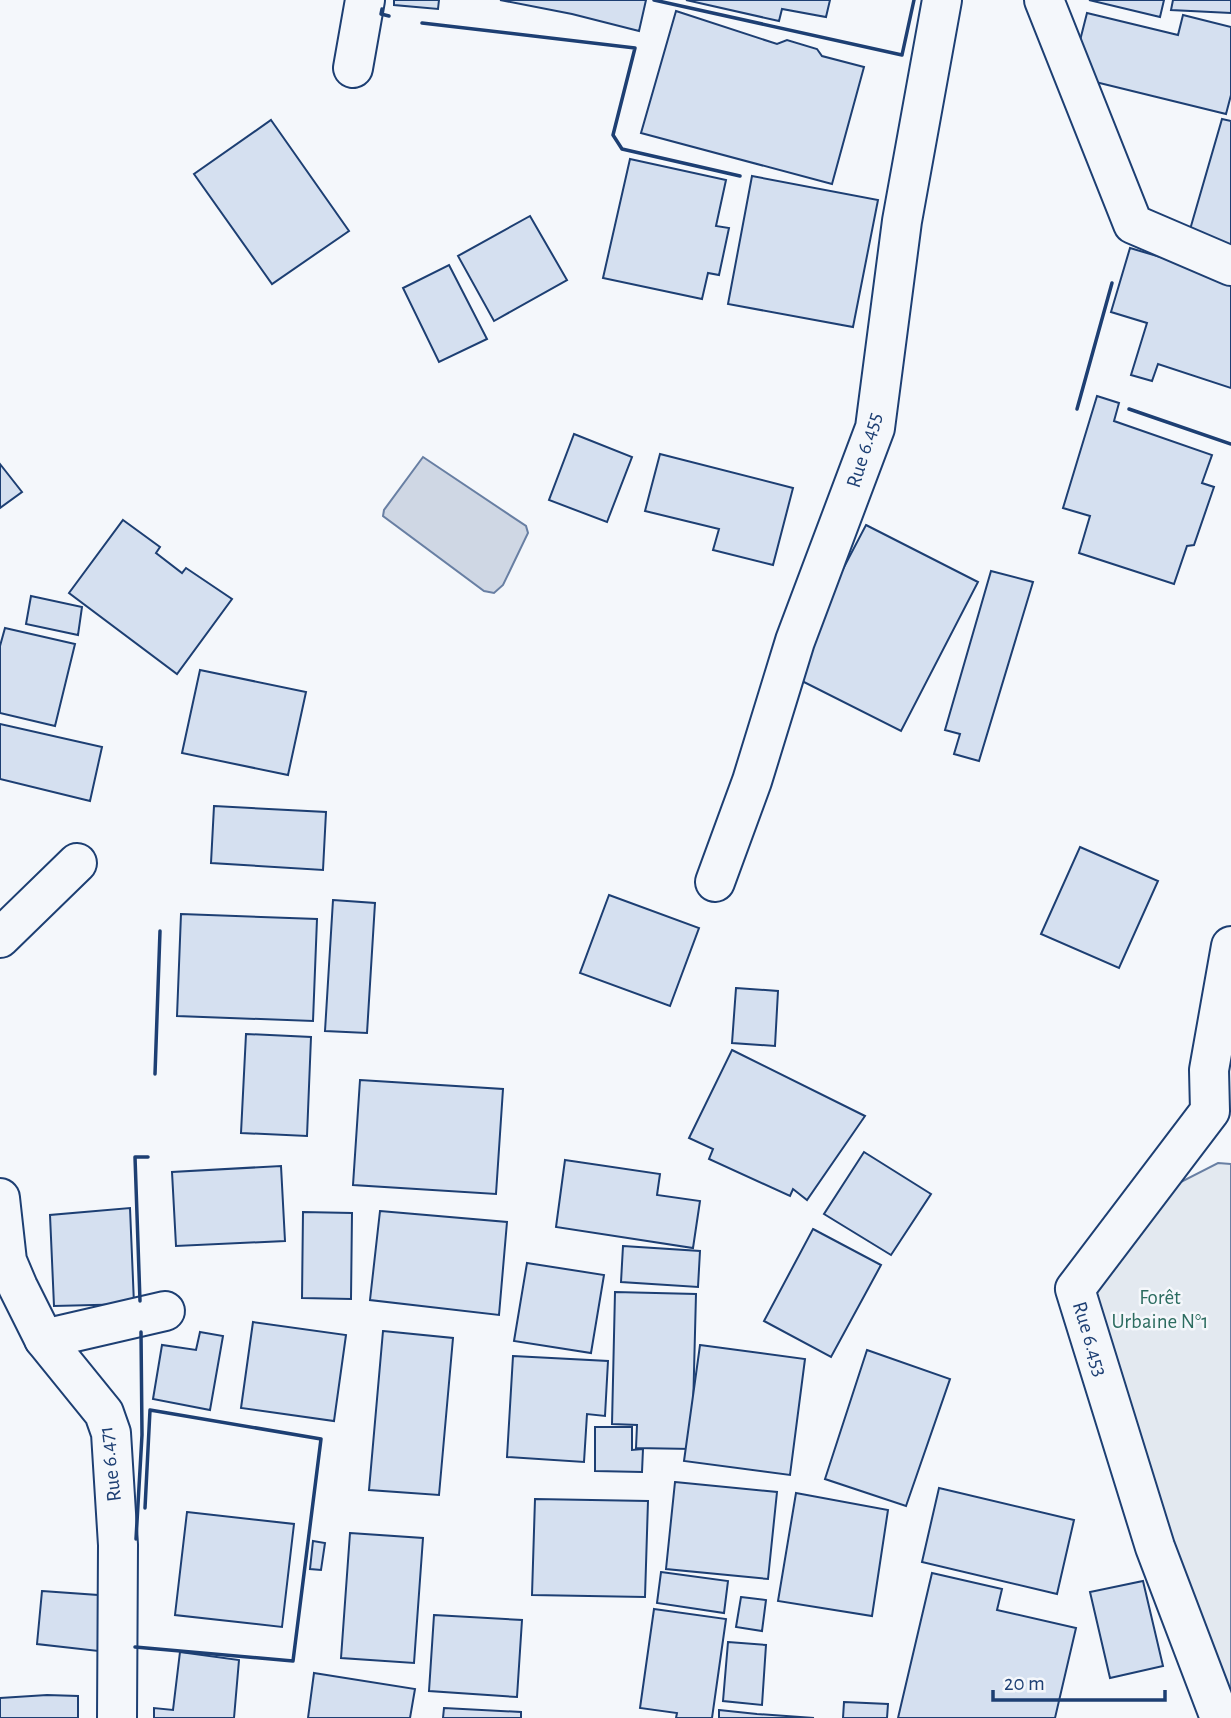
<svg xmlns="http://www.w3.org/2000/svg" width="1231" height="1718" font-family="'Alegreya Sans',sans-serif">
<style>
.green{fill:#e3e9f0;stroke:#687fa3;stroke-width:2}
.water{fill:#cfd7e4;stroke:#687fa3;stroke-width:2}
.building{fill:#d5e0f0;stroke:#1d3f73;stroke-width:2}
.lines{fill:none;stroke-linecap:round;stroke-linejoin:round}
.minor-casing{stroke:#1d3f73;stroke-width:42}
.minor{stroke:#f4f7fb;stroke-width:38}
.wall{stroke:#1d3f73;stroke-width:3.5}
.labels{text-anchor:middle;dominant-baseline:central;stroke-width:5;stroke-linejoin:round;paint-order:stroke}
.street-label{font-size:21px;fill:#1d3f73;stroke:#f4f7fb}
.park-label{font-size:21px;fill:#2c6c60;stroke:#f4f7fb}
</style>
<rect width="100%" height="100%" fill="#f4f7fb"/>
<path class="green" d="M 1218,1163 L 1231,1164 L 1231,1718 L 1082,1289 L 1169,1188 Z"/>
<path class="water" d="M 423,457 L 526,526 L 528,533 L 503,585 L 494,593 L 484,591 L 383,516 L 384,510 Z"/>
<g class="building">
<path d="M 394,0 L 439,0 L 438,9 L 394,5 Z"/>
<path d="M 500,0 L 646,0 L 639,31 L 572,14 Z"/>
<path d="M 686,0 L 830,0 L 826,17 L 782,9 L 779,21 Z"/>
<path d="M 1089,0 L 1164,0 L 1160,17 Z"/>
<path d="M 1173,0 L 1231,0 L 1231,13 L 1171,10 Z"/>
<path d="M 676,11 L 777,44 L 787,40 L 817,49 L 822,56 L 864,67 L 832,184 L 641,133 Z"/>
<path d="M 1087,13 L 1178,35 L 1183,15 L 1231,27 L 1231,95 L 1226,114 L 1071,76 Z"/>
<path d="M 1222,119 L 1231,121 L 1231,245 L 1189,233 Z"/>
<path d="M 271,120 L 349,231 L 272,284 L 194,174 Z"/>
<path d="M 630,159 L 726,180 L 716,226 L 729,228 L 719,275 L 708,273 L 702,299 L 603,278 Z"/>
<path d="M 752,176 L 878,200 L 853,327 L 728,304 Z"/>
<path d="M 530,216 L 567,280 L 494,321 L 458,256 Z"/>
<path d="M 1130,248 L 1231,278 L 1231,388 L 1158,364 L 1152,381 L 1131,375 L 1147,323 L 1111,312 Z"/>
<path d="M 449,265 L 487,339 L 439,362 L 403,288 Z"/>
<path d="M 1097,396 L 1119,403 L 1114,421 L 1212,455 L 1202,483 L 1214,487 L 1194,545 L 1187,546 L 1174,584 L 1079,553 L 1090,516 L 1063,508 Z"/>
<path d="M 574,434 L 632,457 L 607,522 L 549,500 Z"/>
<path d="M 660,454 L 793,488 L 773,565 L 713,550 L 719,529 L 645,511 Z"/>
<path d="M 0,464 L 22,492 L 0,508 Z"/>
<path d="M 123,520 L 160,547 L 156,553 L 182,573 L 186,568 L 232,599 L 177,674 L 69,593 Z"/>
<path d="M 866,525 L 978,582 L 901,731 L 788,674 Z"/>
<path d="M 991,571 L 1033,582 L 979,761 L 954,754 L 960,734 L 945,730 Z"/>
<path d="M 31,596 L 82,607 L 78,635 L 26,624 Z"/>
<path d="M 5,628 L 75,644 L 55,726 L 0,713 L 0,646 Z"/>
<path d="M 200,670 L 306,692 L 288,775 L 182,753 Z"/>
<path d="M 0,724 L 102,747 L 90,801 L 0,779 Z"/>
<path d="M 214,806 L 326,812 L 323,870 L 211,863 Z"/>
<path d="M 1080,847 L 1158,881 L 1119,968 L 1041,934 Z"/>
<path d="M 609,895 L 699,928 L 670,1006 L 580,973 Z"/>
<path d="M 333,900 L 375,903 L 367,1033 L 325,1031 Z"/>
<path d="M 181,914 L 317,919 L 313,1021 L 177,1016 Z"/>
<path d="M 736,988 L 778,991 L 775,1046 L 732,1043 Z"/>
<path d="M 246,1034 L 311,1037 L 307,1136 L 241,1133 Z"/>
<path d="M 732,1050 L 865,1116 L 807,1200 L 793,1189 L 790,1196 L 709,1159 L 713,1149 L 689,1138 Z"/>
<path d="M 360,1080 L 503,1089 L 496,1194 L 353,1185 Z"/>
<path d="M 864,1152 L 931,1194 L 891,1255 L 824,1214 Z"/>
<path d="M 565,1160 L 660,1174 L 657,1195 L 700,1201 L 693,1248 L 556,1227 Z"/>
<path d="M 281,1166 L 285,1241 L 176,1246 L 172,1172 Z"/>
<path d="M 130,1208 L 134,1304 L 54,1306 L 50,1215 Z"/>
<path d="M 380,1211 L 507,1222 L 499,1315 L 370,1300 Z"/>
<path d="M 303,1212 L 352,1213 L 351,1299 L 302,1298 Z"/>
<path d="M 813,1229 L 881,1265 L 831,1357 L 764,1321 Z"/>
<path d="M 623,1246 L 700,1251 L 698,1287 L 621,1282 Z"/>
<path d="M 527,1263 L 604,1275 L 591,1353 L 514,1341 Z"/>
<path d="M 615,1292 L 696,1294 L 692,1449 L 636,1448 L 637,1425 L 612,1424 Z"/>
<path d="M 253,1322 L 346,1335 L 334,1421 L 241,1408 Z"/>
<path d="M 383,1331 L 453,1338 L 439,1495 L 369,1490 Z"/>
<path d="M 200,1332 L 223,1336 L 210,1410 L 153,1399 L 162,1345 L 196,1350 Z"/>
<path d="M 700,1345 L 805,1359 L 790,1475 L 684,1461 Z"/>
<path d="M 867,1350 L 950,1379 L 906,1506 L 825,1479 Z"/>
<path d="M 513,1356 L 608,1361 L 605,1416 L 587,1414 L 584,1462 L 507,1457 Z"/>
<path d="M 595,1427 L 632,1427 L 632,1450 L 643,1449 L 642,1472 L 595,1471 Z"/>
<path d="M 675,1482 L 777,1492 L 768,1579 L 666,1569 Z"/>
<path d="M 939,1488 L 1074,1520 L 1057,1594 L 922,1562 Z"/>
<path d="M 796,1493 L 888,1510 L 872,1616 L 778,1601 Z"/>
<path d="M 535,1499 L 648,1501 L 645,1597 L 532,1595 Z"/>
<path d="M 187,1512 L 294,1524 L 282,1627 L 175,1615 Z"/>
<path d="M 350,1533 L 423,1538 L 414,1663 L 341,1658 Z"/>
<path d="M 313,1541 L 325,1543 L 321,1570 L 310,1569 Z"/>
<path d="M 661,1572 L 728,1581 L 724,1613 L 657,1603 Z"/>
<path d="M 932,1573 L 1002,1589 L 997,1610 L 1076,1628 L 1055,1718 L 898,1718 Z"/>
<path d="M 1143,1581 L 1163,1666 L 1110,1678 L 1090,1592 Z"/>
<path d="M 42,1591 L 112,1596 L 107,1652 L 37,1644 Z"/>
<path d="M 741,1597 L 766,1600 L 762,1631 L 736,1627 Z"/>
<path d="M 654,1609 L 726,1619 L 712,1718 L 676,1718 L 677,1713 L 640,1708 Z"/>
<path d="M 434,1615 L 522,1620 L 517,1697 L 429,1691 Z"/>
<path d="M 728,1642 L 766,1645 L 762,1705 L 723,1701 Z"/>
<path d="M 180,1652 L 239,1660 L 234,1718 L 154,1718 L 154,1708 L 173,1710 Z"/>
<path d="M 314,1673 L 415,1689 L 410,1718 L 308,1718 Z"/>
<path d="M 47,1695 L 78,1696 L 78,1718 L 0,1718 L 0,1698 Z"/>
<path d="M 844,1702 L 888,1704 L 887,1718 L 843,1718 Z"/>
<path d="M 444,1708 L 521,1712 L 521,1718 L 443,1718 Z"/>
<path d="M 719,1710 L 757,1714 L 814,1718 L 719,1718 Z"/>
</g>
<g class="lines">
<defs>
<g id="minor">
<path d="M 1044,0 L 1133,224 L 1231,266"/>
<path d="M 353,68 L 365,0"/>
<path d="M 715,882 L 752,781 L 795,641 L 875,428 L 902,221 L 942,0"/>
<path d="M 0,938 L 77,863"/>
<path d="M 0,1198 L 7,1261 L 18,1287 L 44,1339 L 104,1413 L 111,1433 L 118,1545 L 117,1718"/>
<path d="M 44,1339 L 165,1311"/>
<path d="M 1220,1718 L 1155,1547 L 1075,1289 L 1210,1111 L 1209,1070 L 1231,946"/>
</g>
</defs>
<use href="#minor" class="minor-casing"/>
<use href="#minor" class="minor"/>
<g class="wall">
<path d="M 654,0 L 902,55 L 914,0"/>
<path d="M 382,9 L 381,14 L 389,16"/>
<path d="M 422,23 L 635,48 L 613,135 L 622,149 L 740,176"/>
<path d="M 1077,409 L 1112,283"/>
<path d="M 1129,409 L 1231,444"/>
<path d="M 155,1074 L 160,931"/>
<path d="M 140,1301 L 135,1157 L 148,1157"/>
<path d="M 136,1539 L 142,1435 L 141,1332"/>
<path d="M 135,1647 L 293,1661 L 321,1439 L 150,1410 L 145,1508"/>
</g>
</g>
<g class="labels">
<g class="street-label">
<text transform="translate(864 450) rotate(-73)">Rue 6.455</text>
<text transform="translate(1090 1339) rotate(73)">Rue 6.453</text>
<text transform="translate(110 1464) rotate(-97)">Rue 6.471</text>
</g>
<g class="park-label">
<text x="1160" y="1297">Forêt<tspan x="1160" dy="24">Urbaine N°1</tspan></text>
</g>
</g>
<path d="M993 1690v10h172v-10" fill="none" stroke="#1d3f73" stroke-width="3.5"/>
<text x="1004" y="1690" font-size="21" fill="#1d3f73" stroke="#f4f7fb" stroke-width="5" paint-order="stroke">20 m</text>
</svg>
